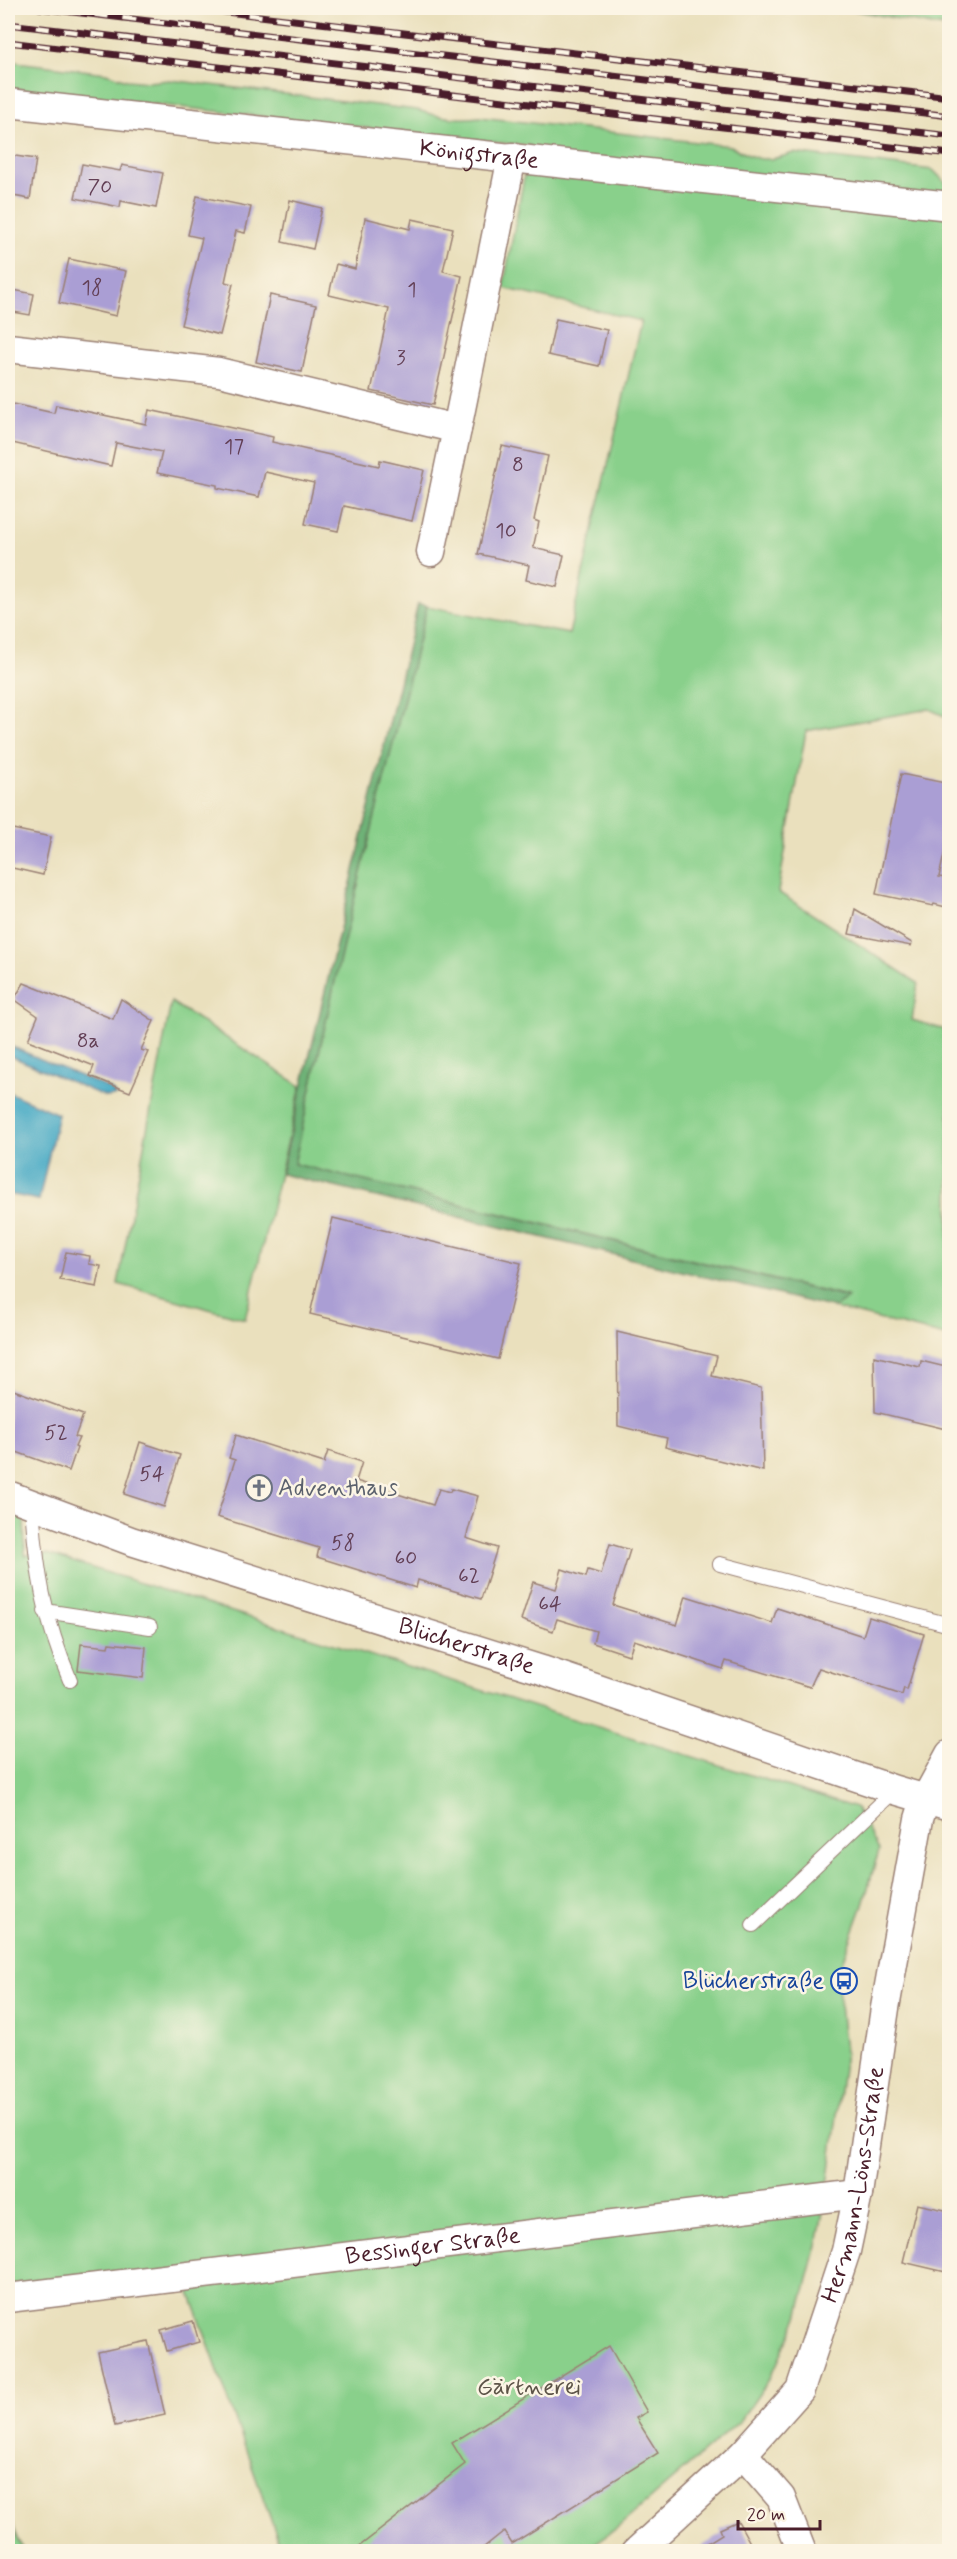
<svg xmlns="http://www.w3.org/2000/svg" width="957" height="2559" font-family="Mynerve,sans-serif">
<style>
.green{fill:#89d08b;stroke:#6a785b;stroke-width:1.5}
.forest{fill:#6eb277;stroke:#5c6851;stroke-width:1.5}
.water{fill:#45a9c5;stroke:#486478;stroke-width:1.5}
.building{fill:#aa9ed4}
.lines{fill:none;stroke-linecap:round;stroke-linejoin:round}
.lane-casing{stroke:#9a8074;stroke-width:16}
.street-casing{stroke:#9a8074;stroke-width:31}
.lane{stroke:#fff;stroke-width:14}
.street{stroke:#fff;stroke-width:28}
.rail-casing{stroke:#4a1f2b;stroke-width:7}
.rail{stroke:#fcf5e5;stroke-width:4.5;stroke-dasharray:14;stroke-linecap:butt}
.labels{text-anchor:middle;dominant-baseline:central;stroke-width:5;stroke-linejoin:round;paint-order:stroke}
.number-label{font-size:21px;fill:#623f55}
.street-label{font-size:24px;fill:#4a1f2b;stroke:#fcf5e5}
.worship-label{font-size:24px;fill:#5b616d;stroke:#fcf5e5;text-anchor:start}
.transit-label{font-size:24px;fill:#164399;stroke:#fcf5e5;text-anchor:end}
.park-label{font-size:24px;fill:#5d5448;stroke:#fcf5e5}
</style>
<rect width="100%" height="100%" fill="#fcf5e5"/>
<filter id="ink" filterUnits="userSpaceOnUse"><feTurbulence type="fractalNoise" baseFrequency=".0167" numOctaves="2"/><feDisplacementMap in="SourceGraphic" scale="12" xChannelSelector="R" yChannelSelector="G"/><feConvolveMatrix kernelMatrix="1 2 1 2 8 2 1 2 1" color-interpolation-filters="sRGB"/></filter>
<filter id="wash" filterUnits="userSpaceOnUse"><feTurbulence type="fractalNoise" baseFrequency=".008" numOctaves="4" result="noise"/><feDisplacementMap in="SourceGraphic" scale="24" xChannelSelector="R" yChannelSelector="G"/><feGaussianBlur stdDeviation="1.35" result="paint"/><feColorMatrix in="noise" values="0 0 0 0 0 0 0 0 0 0 0 0 0 0 0 0 0 1.4 0 .05"/><feComposite in="paint" operator="in"/></filter>
<g filter="url(#wash)">
<rect width="100%" height="100%" fill="#eae0bd"/>
<g class="green">
<path d="M 841,8 L 949,8 L 949,28 Z"/>
<path d="M 8,61 L 106,73 L 127,80 L 148,82 L 170,80 L 417,110 C 439,117 457,120 480,117 L 731,146 C 756,161 766,163 793,153 L 933,170 L 949,186 L 949,718 L 929,709 L 806,731 L 778,892 L 918,983 L 912,1020 L 949,1031 L 949,1337 L 834,1308 L 847,1297 L 294,1164 L 343,945 L 427,606 L 569,634 L 641,321 L 503,288 L 530,146 L 8,88 Z"/>
<path d="M 171,1002 L 301,1086 L 245,1319 L 118,1284 Z"/>
<path d="M 8,1510 L 24,1516 L 25,1555 L 48,1554 L 856,1808 L 879,1850 L 863,1905 L 837,1976 L 845,2052 L 829,2178 L 817,2245 L 798,2317 L 771,2377 L 741,2420 L 617,2528 L 584,2551 L 282,2551 L 183,2273 L 8,2294 Z"/>
<path d="M 8,2513 L 23,2551 L 8,2551 Z"/>
</g>
<path class="forest" d="M 418,604 L 427,606 L 343,945 L 294,1164 L 848,1298 L 834,1308 L 281,1174 Z"/>
<g class="water">
<path d="M 8,1045 L 111,1089 L 116,1096 L 106,1097 L 8,1055 Z"/>
<path d="M 8,1092 L 58,1114 L 39,1200 L 8,1194 Z"/>
</g>
<g id="blocks">
<g class="building">
<path d="M 8,155 L 36,159 L 30,199 L 8,195 Z"/>
<path d="M 82,164 L 120,171 L 122,165 L 163,173 L 156,208 L 121,201 L 120,207 L 75,198 Z"/>
<path d="M 197,196 L 251,207 L 245,233 L 236,231 L 225,282 L 233,284 L 220,335 L 181,325 L 202,238 L 188,235 Z"/>
<path d="M 290,200 L 322,208 L 313,249 L 282,242 Z"/>
<path d="M 365,218 L 410,229 L 412,219 L 453,228 L 443,271 L 462,276 L 433,405 L 371,391 L 389,309 L 329,295 L 336,264 L 355,269 Z"/>
<path d="M 69,259 L 126,271 L 116,316 L 59,303 Z"/>
<path d="M 8,289 L 34,294 L 30,315 L 8,311 Z"/>
<path d="M 270,295 L 316,305 L 302,372 L 256,362 Z"/>
<path d="M 556,319 L 607,330 L 599,366 L 548,355 Z"/>
<path d="M 8,403 L 54,413 L 56,405 L 146,424 L 149,410 L 273,437 L 272,442 L 379,466 L 380,460 L 424,470 L 412,521 L 344,506 L 338,531 L 305,524 L 314,483 L 265,472 L 259,497 L 217,488 L 217,485 L 157,473 L 162,452 L 116,443 L 111,466 L 8,442 Z"/>
<path d="M 502,446 L 548,456 L 534,520 L 539,522 L 533,548 L 564,555 L 557,587 L 526,580 L 529,565 L 478,554 Z"/>
<path d="M 901,774 L 950,784 L 950,828 L 939,877 L 950,879 L 950,908 L 934,904 L 933,906 L 876,894 Z"/>
<path d="M 8,828 L 51,837 L 43,875 L 8,867 Z"/>
<path d="M 855,909 L 912,943 L 911,946 L 849,934 Z"/>
<path d="M 24,983 L 113,1019 L 121,999 L 154,1021 L 141,1050 L 148,1052 L 130,1092 L 90,1076 L 94,1066 L 28,1040 L 38,1016 L 14,999 Z"/>
<path d="M 333,1218 L 521,1263 L 498,1359 L 310,1314 Z"/>
<path d="M 66,1252 L 90,1256 L 89,1264 L 101,1266 L 97,1287 L 60,1280 Z"/>
<path d="M 617,1332 L 717,1356 L 712,1376 L 761,1388 L 763,1471 L 665,1447 L 667,1438 L 618,1426 Z"/>
<path d="M 874,1356 L 920,1367 L 921,1361 L 950,1368 L 950,1430 L 875,1412 Z"/>
<path d="M 8,1388 L 83,1415 L 75,1437 L 79,1438 L 75,1447 L 77,1448 L 69,1471 L 8,1449 Z"/>
<path d="M 236,1435 L 324,1463 L 328,1451 L 362,1462 L 356,1481 L 433,1505 L 439,1489 L 450,1492 L 451,1489 L 478,1496 L 466,1538 L 497,1548 L 481,1599 L 418,1580 L 416,1588 L 317,1557 L 319,1548 L 217,1517 L 235,1460 L 229,1458 Z"/>
<path d="M 140,1442 L 180,1455 L 164,1507 L 124,1494 Z"/>
<path d="M 610,1544 L 630,1550 L 613,1605 L 677,1625 L 686,1596 L 772,1623 L 777,1608 L 863,1636 L 869,1617 L 924,1634 L 907,1690 L 904,1688 L 902,1695 L 819,1668 L 810,1687 L 726,1661 L 723,1669 L 634,1640 L 629,1655 L 593,1643 L 596,1631 L 557,1619 L 553,1631 L 521,1620 L 533,1582 L 556,1589 L 562,1569 L 586,1577 L 588,1570 L 601,1574 Z"/>
<path d="M 109,1643 L 146,1647 L 143,1678 L 78,1670 L 81,1644 L 108,1647 Z"/>
<path d="M 917,2204 L 950,2211 L 950,2273 L 903,2262 Z"/>
<path d="M 193,2321 L 199,2342 L 167,2351 L 161,2330 Z"/>
<path d="M 148,2341 L 165,2415 L 115,2426 L 98,2352 Z"/>
<path d="M 609,2346 L 647,2412 L 636,2418 L 658,2453 L 512,2544 L 504,2531 L 478,2552 L 352,2552 L 465,2464 L 452,2443 Z"/>
<path d="M 738,2521 L 755,2552 L 693,2552 L 722,2534 L 720,2529 Z"/>
</g>
</g>
</g>
<g filter="url(#ink)">
<use href="#blocks" fill-opacity="0" stroke="#9a8074" stroke-width="1.5"/>
<g class="lines">
<defs>
<g id="lane">
<path d="M 32,1504 C 36,1570 44,1619 70,1680"/>
<path d="M 720,1564 L 950,1625"/>
<path d="M 45,1611 L 150,1627"/>
<path d="M 753,1925 L 895,1790"/>
</g>
<g id="street">
<path id="s1" d="M 8,103 L 950,206"/>
<path d="M 8,348 L 219,372 L 457,429 L 512,157"/>
<path d="M 431,552 L 457,429"/>
<path id="s2" d="M 8,1495 L 131,1541 L 542,1670 L 895,1790 L 950,1806"/>
<path id="s3" d="M 8,2298 L 858,2194"/>
<path d="M 743,2454 L 781,2498 L 802,2552"/>
<path id="s4" d="M 636,2552 L 743,2454 L 800,2390 L 846,2251 L 858,2194 L 885,2008 L 919,1819 L 925,1800 L 950,1754"/>
</g>
</defs>
<use href="#lane" class="lane-casing"/>
<use href="#street" class="street-casing"/>
<use href="#lane" class="lane"/>
<use href="#street" class="street"/>
<defs>
<g id="rail">
<path d="M 39,8 L 950,116"/>
<path d="M 192,8 L 950,97"/>
<path d="M 8,24 L 950,136"/>
<path d="M 8,42 L 950,154"/>
</g>
</defs>
<use href="#rail" class="rail-casing"/>
<use href="#rail" class="rail"/>
</g>
</g>
<defs>
<symbol id="church-ring" viewBox="-11 -11 22 22"><circle r="9.5" fill="#fcf5e5" stroke="#6b7280" stroke-width="1.5"/><path d="M-1.2-6h2.4v3.5h3.3v2.4h-3.3V6h-2.4V-.1h-3.3v-2.4h3.3Z" fill="#6b7280"/></symbol>
<symbol id="bus-ring" viewBox="-11 -11 22 22"><circle r="9.5" fill="#fcf5e5" stroke="#1a4fb4" stroke-width="1.5"/><path d="M-5-6H5V4H4V6H2V4H-2V6H-4V4H-5ZM-3.5-4V0h7V-4ZM-3.5 1.2v1.5H-2V1.2ZM2 1.2v1.5H3.5V1.2Z" fill="#1a4fb4"/></symbol>
</defs>
<g fill-rule="evenodd">
<use href="#church-ring" x="244" y="1473" width="30" height="30"/>
<use href="#bus-ring" x="829" y="1966" width="30" height="30"/>
</g>
<g class="labels">
<g class="number-label">
<text x="100" y="187">70</text>
<text x="92" y="288">18</text>
<text x="412" y="290">1</text>
<text x="401" y="358">3</text>
<text x="234" y="447">17</text>
<text x="518" y="465">8</text>
<text x="506" y="531">10</text>
<text x="88" y="1041">8a</text>
<text x="56" y="1433">52</text>
<text x="152" y="1474">54</text>
<text x="343" y="1543">58</text>
<text x="406" y="1558">60</text>
<text x="469" y="1576">62</text>
<text x="550" y="1604">64</text>
</g>
<g class="street-label">
<text stroke="none"><textPath href="#s1" startOffset="474">Königstraße</textPath></text>
<text stroke="none"><textPath href="#s2" startOffset="483">Blücherstraße</textPath></text>
<text stroke="none"><textPath href="#s4" startOffset="444">Hermann-Löns-Straße</textPath></text>
<text stroke="none"><textPath href="#s3" startOffset="428">Bessinger Straße</textPath></text>
</g>
<g class="worship-label">
<text x="278" y="1488">Adventhaus</text>
</g>
<g class="transit-label">
<text x="824" y="1981">Blücherstraße</text>
</g>
<g class="park-label">
<text x="529" y="2387">Gärtnerei</text>
</g>
</g>
<rect width="957" height="2559" fill="none" stroke="#fcf5e5" stroke-width="30"/>
<path d="M738 2520v9h82v-9" fill="none" stroke="#4a1f2b" stroke-width="3"/>
<text x="747" y="2520" font-size="18" fill="#4a1f2b" stroke="#fcf5e5" stroke-width="4.5" paint-order="stroke">20 m</text>
</svg>
